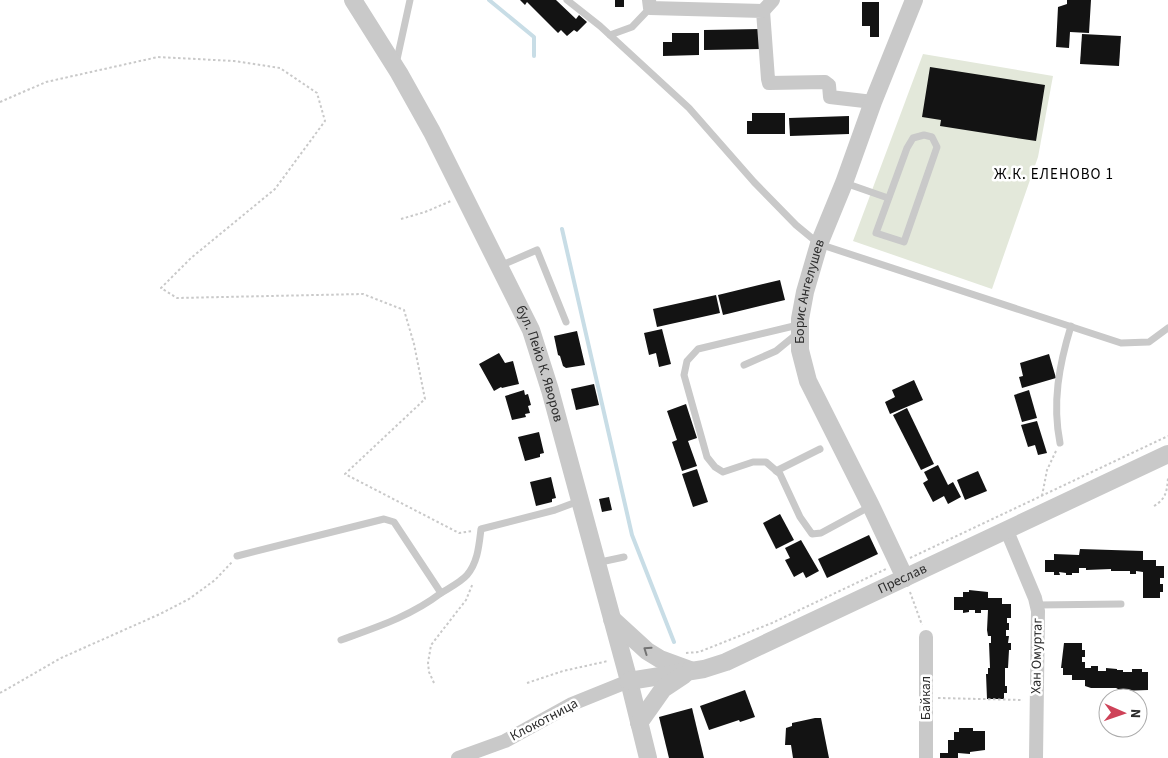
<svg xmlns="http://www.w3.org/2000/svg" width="1168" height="758" font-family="'Source Sans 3',sans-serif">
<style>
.green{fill:#e3e8da}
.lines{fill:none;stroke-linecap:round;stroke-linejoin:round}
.stream{stroke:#c8dde6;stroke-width:4}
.building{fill:#131313}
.path{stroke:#c9c9c9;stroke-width:2;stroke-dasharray:2.5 2.5;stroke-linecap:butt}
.service{stroke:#c9c9c9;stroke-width:7}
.minor{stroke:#c9c9c9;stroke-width:14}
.tertiary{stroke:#c9c9c9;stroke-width:18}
.oneway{stroke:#737373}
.labels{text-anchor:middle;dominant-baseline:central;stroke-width:5;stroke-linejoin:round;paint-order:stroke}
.street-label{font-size:14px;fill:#2c2c2c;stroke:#fff}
.neighbourhood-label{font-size:15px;letter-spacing:1px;fill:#000;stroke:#fff}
</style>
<rect width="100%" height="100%" fill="#fff"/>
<path class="green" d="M 923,54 L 1053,76 L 1038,157 L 992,289 L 853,241 Z"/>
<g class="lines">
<g class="stream">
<path d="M 489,0 L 534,37 L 534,56"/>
<path d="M 562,229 L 632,535 L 674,642"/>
</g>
</g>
<g class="building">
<path d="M 520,0 L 556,0 L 576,19 L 579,15 L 587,22 L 577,32 L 574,30 L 567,36 L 561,30 L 558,33 L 527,2 L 525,5 Z"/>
<rect x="615" y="0" width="9" height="7"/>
<path d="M 1067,0 L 1091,0 L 1089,33 L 1070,32 L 1069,48 L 1056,47 L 1058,7 L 1067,4 Z"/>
<path d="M 862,2 L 879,2 L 879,37 L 870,37 L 870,26 L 862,26 Z"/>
<path d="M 761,29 L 761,49 L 704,50 L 704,30 Z"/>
<path d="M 672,33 L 699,33 L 699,55 L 663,56 L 663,42 L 672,42 Z"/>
<path d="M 1082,34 L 1121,36 L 1119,66 L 1080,64 Z"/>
<path d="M 930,67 L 1045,85 L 1036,141 L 940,126 L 941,120 L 922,117 Z"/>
<path d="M 752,113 L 785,113 L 785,134 L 747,134 L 747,121 L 752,121 Z"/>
<path d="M 849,116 L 849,134 L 790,136 L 789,118 Z"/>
<path d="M 780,280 L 785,300 L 723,315 L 718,295 Z"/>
<path d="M 716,295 L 720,313 L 657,327 L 653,309 Z"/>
<path d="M 662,329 L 671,364 L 659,367 L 656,353 L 649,355 L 644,333 Z"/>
<path d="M 577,331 L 585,365 L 566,368 L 563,366 L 560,356 L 558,355 L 554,336 Z"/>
<path d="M 499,353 L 505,363 L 513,361 L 519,384 L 502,388 L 501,387 L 494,391 L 479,364 Z"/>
<path d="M 1049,354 L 1056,378 L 1022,388 L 1019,377 L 1023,376 L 1020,363 Z"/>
<path d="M 914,380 L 923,400 L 890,414 L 885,402 L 895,397 L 892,390 Z"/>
<path d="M 594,384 L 599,405 L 576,410 L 571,389 Z"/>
<path d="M 524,390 L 525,395 L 528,394 L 531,405 L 528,406 L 530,413 L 525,414 L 526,417 L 512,420 L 505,396 Z"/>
<path d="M 1029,390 L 1037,418 L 1022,422 L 1014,395 Z"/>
<path d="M 686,404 L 697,438 L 688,441 L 697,466 L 682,471 L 672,442 L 677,440 L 667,411 Z"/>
<path d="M 907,408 L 934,464 L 921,470 L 893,415 Z"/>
<path d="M 1037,421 L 1047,453 L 1038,455 L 1035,445 L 1028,447 L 1021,425 Z"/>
<path d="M 539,432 L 544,453 L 540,454 L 540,457 L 525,461 L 518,437 Z"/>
<path d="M 938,465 L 948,485 L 953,482 L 961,497 L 948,504 L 944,496 L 933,502 L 923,483 L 928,480 L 924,472 Z"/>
<path d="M 697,469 L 708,502 L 693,507 L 682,474 Z"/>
<path d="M 978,471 L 987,491 L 965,500 L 957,480 Z"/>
<path d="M 551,477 L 556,498 L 552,499 L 552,502 L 536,506 L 530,482 Z"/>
<path d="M 609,497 L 612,510 L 602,512 L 599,499 Z"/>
<path d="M 780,514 L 794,540 L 776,549 L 763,523 Z"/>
<path d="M 869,535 L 878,554 L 827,578 L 818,559 Z"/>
<path d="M 801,540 L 819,571 L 806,578 L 803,572 L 794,577 L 785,560 L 790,558 L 785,548 Z"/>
<path d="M 1080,549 L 1143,551 L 1143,560 L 1156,560 L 1156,566 L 1164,566 L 1164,578 L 1160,578 L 1160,584 L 1163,584 L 1163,592 L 1160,592 L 1160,598 L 1143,598 L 1143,572 L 1136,571 L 1136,574 L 1130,574 L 1130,571 L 1111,571 L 1111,569 L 1086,570 L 1086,568 L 1079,568 L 1079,573 L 1072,573 L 1072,575 L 1066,575 L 1066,573 L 1059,572 L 1060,575 L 1054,575 L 1054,572 L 1045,572 L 1045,560 L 1054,560 L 1054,554 L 1079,555 Z"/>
<path d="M 969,590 L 988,592 L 988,598 L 1002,598 L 1002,604 L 1011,604 L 1011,618 L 1007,618 L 1007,623 L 1009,623 L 1009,630 L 1006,630 L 1006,636 L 1009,636 L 1008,643 L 1011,643 L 1011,650 L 1009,650 L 1008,668 L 1005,668 L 1005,686 L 1007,686 L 1007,693 L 1004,693 L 1004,699 L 987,699 L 986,674 L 988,674 L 988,668 L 990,668 L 989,643 L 991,643 L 991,636 L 988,636 L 987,630 L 988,610 L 981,610 L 981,613 L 975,613 L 975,610 L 969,610 L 969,612 L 963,613 L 963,610 L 954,610 L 954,597 L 963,597 L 963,592 L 969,592 Z"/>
<path d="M 1064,643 L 1082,643 L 1082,650 L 1085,650 L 1085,657 L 1082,657 L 1082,662 L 1085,662 L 1085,668 L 1091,668 L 1091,666 L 1098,666 L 1098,671 L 1106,671 L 1106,668 L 1117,669 L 1117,670 L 1123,670 L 1123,672 L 1132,672 L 1132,669 L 1142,669 L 1142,672 L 1148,672 L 1148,690 L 1122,691 L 1116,688 L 1091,688 L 1085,686 L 1085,680 L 1072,680 L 1072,675 L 1063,675 L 1063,668 L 1061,668 Z"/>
<path d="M 745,690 L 755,717 L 740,722 L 739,720 L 709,730 L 700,706 Z"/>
<path d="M 692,708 L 704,758 L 669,758 L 659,717 Z"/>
<path d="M 815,718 L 821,718 L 829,758 L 793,758 L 791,745 L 785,745 L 786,728 L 792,726 L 792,723 Z"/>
<path d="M 959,728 L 973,728 L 973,731 L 985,731 L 985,750 L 970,752 L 970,754 L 958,753 L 958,758 L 940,758 L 940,753 L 948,753 L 948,740 L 954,740 L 954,732 L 959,732 Z"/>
</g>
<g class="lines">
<g class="path">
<path d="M 0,102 L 46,82 L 158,57 L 234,61 L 280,68 L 317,93 L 325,121 L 275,189 L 191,258 L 161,288 L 177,298 L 363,294 L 404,310 L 414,344 L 425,399 L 345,474 L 459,533 L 472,531"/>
<path d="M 401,219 L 425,212 L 451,201"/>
<path d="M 1042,496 L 1047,470 L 1056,451"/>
<path d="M 1154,506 C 1166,499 1167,491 1168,478"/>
<path d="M 910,558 L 1168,436"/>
<path d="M 910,592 L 922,625"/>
<path d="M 686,653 L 699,652 L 772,623 L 886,569"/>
<path d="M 434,683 L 429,672 L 428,663 L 431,645 L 466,600 L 473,583"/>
<path d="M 527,683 L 563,671 L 608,661"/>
<path d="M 0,693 L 61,658 L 160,614 L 189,599 L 215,580 L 232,562"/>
<path d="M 938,698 L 1023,700"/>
</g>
<g class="service">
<path d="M 567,0 L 600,26 L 689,108 L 754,182 L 796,225 L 819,244 L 1121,343 L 1149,342 L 1168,328"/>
<path d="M 610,35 L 632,27 L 650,8"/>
<path d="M 396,64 L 410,0"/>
<path d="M 924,135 L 932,137 L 937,147 L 904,242 L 876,233 L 907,148 L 913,138 Z"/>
<path d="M 845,183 L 888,198"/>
<path d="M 500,266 L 537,250 L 566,322"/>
<path d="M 798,325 L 698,349 L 687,361 L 684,375 L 707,457 L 715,467 L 723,472 L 753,462 L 766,462 L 780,474 L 800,517 L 812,534 L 821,533 L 871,506"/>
<path d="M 744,365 L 776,351 L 798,333"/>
<path d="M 1060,443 C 1052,403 1059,365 1071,326"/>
<path d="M 776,471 L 820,449"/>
<path d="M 237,556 L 384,519 L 394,522 L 441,593 C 449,588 461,582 467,575 C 478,562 479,545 481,529 L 555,510 L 579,501"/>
<path d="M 596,563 L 624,557"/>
<path d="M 1037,605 L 1121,604"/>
<path d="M 341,640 C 377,627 411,616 441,593"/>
</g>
<g class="minor">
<path d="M 649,0 L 650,8 L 763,11 L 768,79 L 769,83 L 825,82 L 829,85 L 830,97 L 873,102"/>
<path d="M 763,11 L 773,0"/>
<path d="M 1007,531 L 1035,598 L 1038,611 L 1036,758"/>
<path d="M 458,758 L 505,741 L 572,704 L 629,681"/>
<path d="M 926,758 L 926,637"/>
</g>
<g class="tertiary">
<path id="s1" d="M 353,0 L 399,73 L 432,132 L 531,330 L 550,390 L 629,681 L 648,758"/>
<path id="s2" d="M 905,578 L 871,506 L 808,381 L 800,350 L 800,319 L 805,292 L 819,244 L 844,183 L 873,102 L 914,0"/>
<path d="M 612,619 L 647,651 L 660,659 L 690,670"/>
<path id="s3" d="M 629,681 L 704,669 L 726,662 L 1168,454"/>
<path d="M 639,723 L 663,689 L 684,675"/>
</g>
</g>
<defs><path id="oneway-chevron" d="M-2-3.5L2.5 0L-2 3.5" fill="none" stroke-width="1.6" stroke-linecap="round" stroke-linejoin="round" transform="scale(1.25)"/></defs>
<use class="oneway" href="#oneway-chevron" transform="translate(647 650) rotate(-145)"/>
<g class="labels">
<g class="street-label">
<text stroke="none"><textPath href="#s2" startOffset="311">Борис Ангелушев</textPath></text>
<text stroke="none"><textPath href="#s1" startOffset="410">бул. Пейо К. Яворов</textPath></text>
<text stroke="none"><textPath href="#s3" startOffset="294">Преслав</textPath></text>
<text transform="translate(1037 656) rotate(-89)">Хан Омуртаг</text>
<text transform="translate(926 698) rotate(-90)">Байкал</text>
<text transform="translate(544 720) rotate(-28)">Клокотница</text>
</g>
<g class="neighbourhood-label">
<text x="1054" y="174">Ж.К. ЕЛЕНОВО 1</text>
</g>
</g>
<g transform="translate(1123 713) rotate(92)"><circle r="24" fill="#ffffff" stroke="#ababab"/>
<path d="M0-4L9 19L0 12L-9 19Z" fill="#ce4258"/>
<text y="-8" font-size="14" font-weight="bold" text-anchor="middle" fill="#2c2c2c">N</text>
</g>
</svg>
